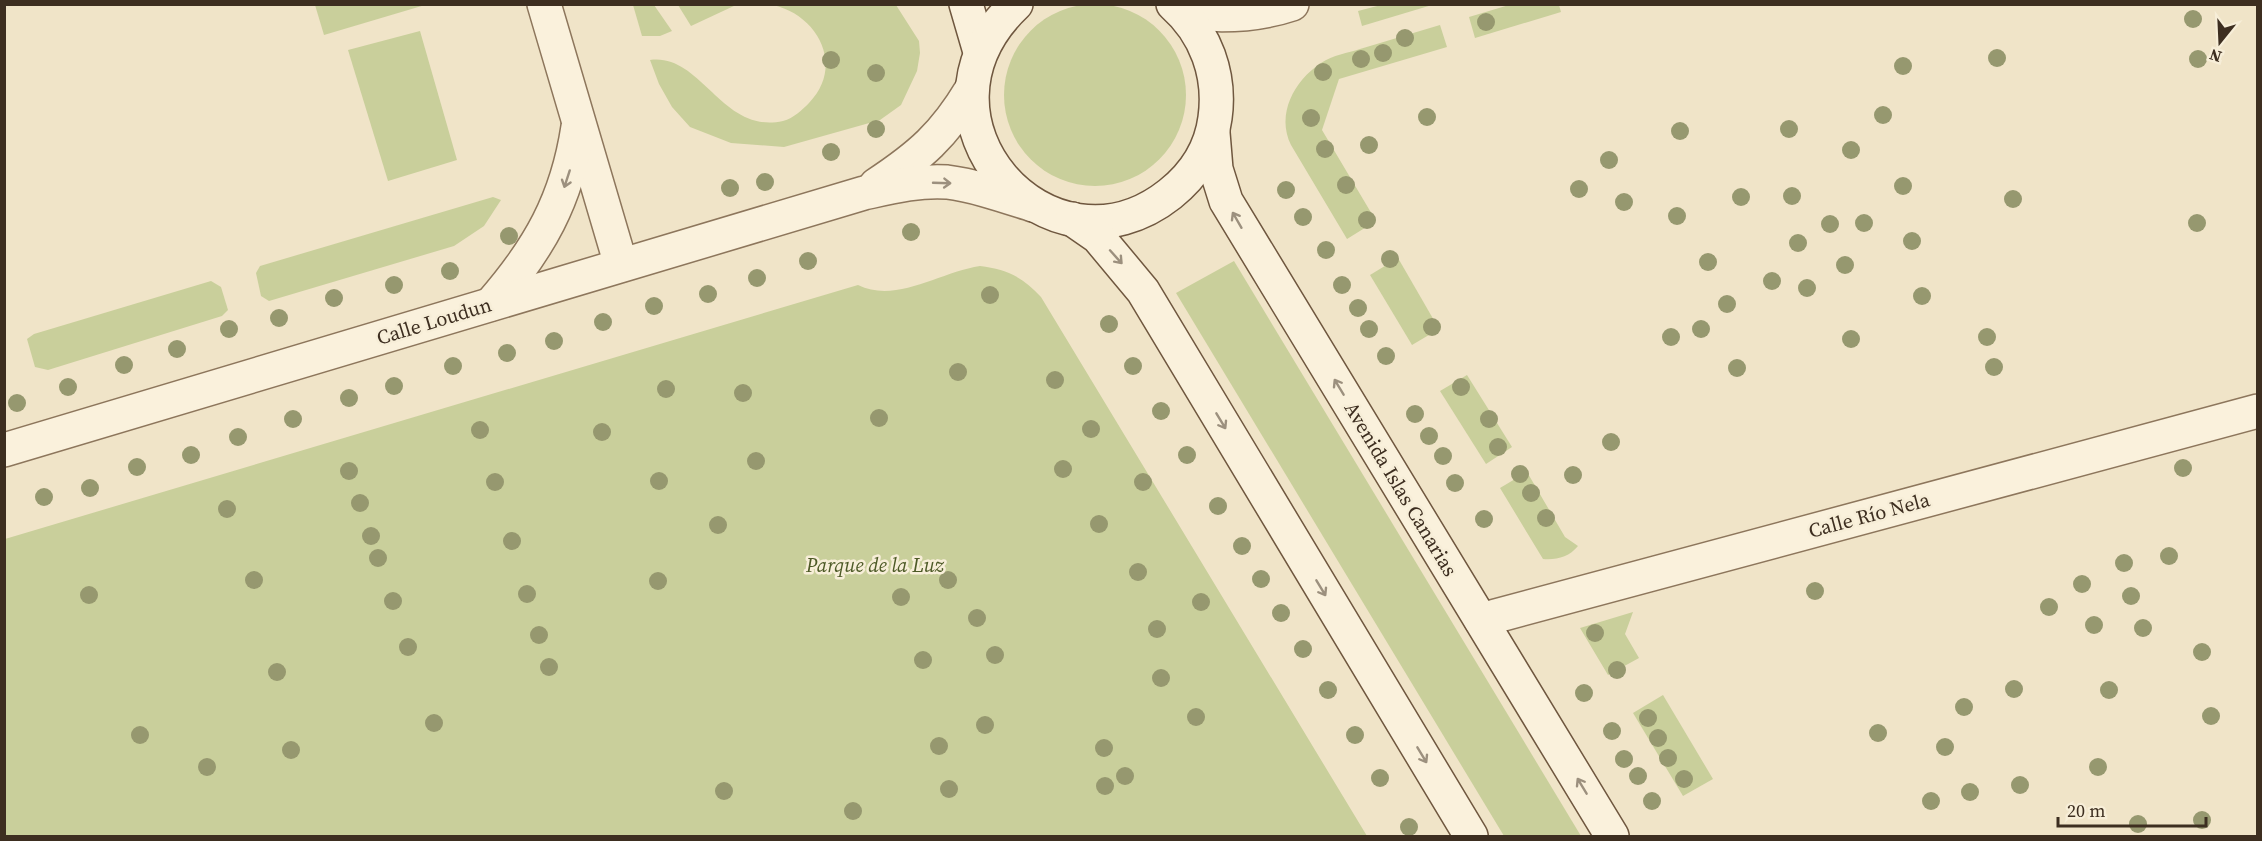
<svg xmlns="http://www.w3.org/2000/svg" width="2262" height="841" font-family="'Source Serif 4',serif">
<style>
.green{fill:#c9cf9b}
.lines{fill:none;stroke-linecap:round;stroke-linejoin:round}
.street-casing{stroke:#8d765c;stroke-width:36}
.secondary-casing{stroke:#6f573f;stroke-width:36}
.street{stroke:#faf1dc;stroke-width:33}
.secondary{stroke:#faf1dc;stroke-width:33}
.tree{fill:#96986f}
.oneway{stroke:#9c907e}
.labels{text-anchor:middle;dominant-baseline:central;stroke-width:5;stroke-linejoin:round;paint-order:stroke}
.street-label{font-size:20px;fill:#3d2e20;stroke:#f7eed8}
.park-label{font-size:20px;font-style:italic;fill:#4d5a26;stroke:#f7eed8}
</style>
<rect width="100%" height="100%" fill="#f0e4c8"/>
<g class="green">
<circle cx="1095" cy="95" r="91"/>
<path d="M 425,5 L 324,35 L 315,5 L 425,4 Z"/>
<path d="M 633,5 L 654,5 L 672,31 L 660,36 L 642,36 Z"/>
<path d="M 678,5 L 736,5 L 691,26 Z"/>
<path d="M 773,5 L 896,5 L 919,41 L 920,53 L 917,71 L 901,105 L 880,120 L 784,147 L 731,143 L 690,127 L 672,107 L 659,84 L 650,60 C 702,53 722,135 783,121 C 794,118 802,110 809,103 C 845,66 818,15 773,5 Z"/>
<path d="M 1381,5 L 1381,4 L 1432,5 L 1362,26 L 1358,11 Z"/>
<path d="M 1509,5 L 1559,5 L 1561,12 L 1475,38 L 1469,17 Z"/>
<path d="M 1440,25 L 1447,47 L 1339,79 L 1322,130 L 1376,221 L 1347,239 L 1291,145 C 1276,114 1294,81 1321,63 C 1333,55 1348,53 1360,49 C 1387,41 1413,33 1440,25 Z"/>
<path d="M 420,31 L 457,160 L 388,181 L 348,50 Z"/>
<path d="M 493,197 L 501,200 L 484,226 L 454,246 L 269,301 L 261,296 L 256,273 L 260,266 Z"/>
<path d="M 1398,258 L 1439,329 L 1412,345 L 1370,275 Z"/>
<path d="M 1234,261 L 1581,836 L 1504,836 L 1176,293 Z"/>
<path d="M 980,266 C 1006,269 1023,277 1041,297 L 1367,836 L 5,836 L 5,539 L 858,285 C 896,304 940,272 980,266 Z"/>
<path d="M 211,281 L 221,287 L 228,310 L 222,316 L 48,370 L 35,367 L 27,339 L 34,334 Z"/>
<path d="M 1467,375 L 1512,447 L 1486,464 L 1440,391 Z"/>
<path d="M 1527,472 L 1565,537 L 1578,546 C 1569,557 1557,560 1543,559 L 1500,488 Z"/>
<path d="M 1633,612 L 1625,634 L 1639,658 L 1608,675 L 1580,628 Z"/>
<path d="M 1663,695 L 1713,779 L 1683,796 L 1633,713 Z"/>
</g>
<g class="lines">
<defs>
<g id="street">
<path d="M 544,4 L 621,265"/>
<path d="M 1182,12 C 1219,17 1256,16 1292,4"/>
<path d="M 876,185 C 920,156 944,135 971,90"/>
<path d="M 491,304 C 539,249 567,200 578,127"/>
<path d="M 4,450 L 864,193 C 891,187 919,180 947,182 C 977,186 1005,196 1033,205"/>
<path d="M 1481,620 L 2258,411"/>
</g>
<g id="secondary">
<path d="M 966,4 L 980,52"/>
<path d="M 1016,4 C 895,119 1050,289 1170,194 C 1194,175 1211,149 1215,118 C 1221,75 1206,33 1173,4"/>
<path d="M 1213,133 L 1216,169 L 1226,201 L 1612,836"/>
<path d="M 1072,219 L 1098,237 L 1143,291 L 1471,836"/>
</g>
</defs>
<use href="#street" class="street-casing"/>
<use href="#secondary" class="secondary-casing"/>
<use href="#street" class="street"/>
<use href="#secondary" class="secondary"/>
</g>
<g class="tree">
<circle cx="2193" cy="19" r="9"/>
<circle cx="1486" cy="22" r="9"/>
<circle cx="1405" cy="38" r="9"/>
<circle cx="1383" cy="53" r="9"/>
<circle cx="1997" cy="58" r="9"/>
<circle cx="1361" cy="59" r="9"/>
<circle cx="2198" cy="59" r="9"/>
<circle cx="831" cy="60" r="9"/>
<circle cx="1903" cy="66" r="9"/>
<circle cx="1323" cy="72" r="9"/>
<circle cx="876" cy="73" r="9"/>
<circle cx="1883" cy="115" r="9"/>
<circle cx="1427" cy="117" r="9"/>
<circle cx="1311" cy="118" r="9"/>
<circle cx="876" cy="129" r="9"/>
<circle cx="1789" cy="129" r="9"/>
<circle cx="1680" cy="131" r="9"/>
<circle cx="1369" cy="145" r="9"/>
<circle cx="1325" cy="149" r="9"/>
<circle cx="1851" cy="150" r="9"/>
<circle cx="831" cy="152" r="9"/>
<circle cx="1609" cy="160" r="9"/>
<circle cx="765" cy="182" r="9"/>
<circle cx="1346" cy="185" r="9"/>
<circle cx="1903" cy="186" r="9"/>
<circle cx="730" cy="188" r="9"/>
<circle cx="1579" cy="189" r="9"/>
<circle cx="1286" cy="190" r="9"/>
<circle cx="1792" cy="196" r="9"/>
<circle cx="1741" cy="197" r="9"/>
<circle cx="2013" cy="199" r="9"/>
<circle cx="1624" cy="202" r="9"/>
<circle cx="1677" cy="216" r="9"/>
<circle cx="1303" cy="217" r="9"/>
<circle cx="1367" cy="220" r="9"/>
<circle cx="1864" cy="223" r="9"/>
<circle cx="2197" cy="223" r="9"/>
<circle cx="1830" cy="224" r="9"/>
<circle cx="911" cy="232" r="9"/>
<circle cx="509" cy="236" r="9"/>
<circle cx="1912" cy="241" r="9"/>
<circle cx="1798" cy="243" r="9"/>
<circle cx="1326" cy="250" r="9"/>
<circle cx="1390" cy="259" r="9"/>
<circle cx="808" cy="261" r="9"/>
<circle cx="1708" cy="262" r="9"/>
<circle cx="1845" cy="265" r="9"/>
<circle cx="450" cy="271" r="9"/>
<circle cx="757" cy="278" r="9"/>
<circle cx="1772" cy="281" r="9"/>
<circle cx="394" cy="285" r="9"/>
<circle cx="1342" cy="285" r="9"/>
<circle cx="1807" cy="288" r="9"/>
<circle cx="708" cy="294" r="9"/>
<circle cx="990" cy="295" r="9"/>
<circle cx="1922" cy="296" r="9"/>
<circle cx="334" cy="298" r="9"/>
<circle cx="1727" cy="304" r="9"/>
<circle cx="654" cy="306" r="9"/>
<circle cx="1358" cy="308" r="9"/>
<circle cx="279" cy="318" r="9"/>
<circle cx="603" cy="322" r="9"/>
<circle cx="1109" cy="324" r="9"/>
<circle cx="1432" cy="327" r="9"/>
<circle cx="229" cy="329" r="9"/>
<circle cx="1369" cy="329" r="9"/>
<circle cx="1701" cy="329" r="9"/>
<circle cx="1671" cy="337" r="9"/>
<circle cx="1987" cy="337" r="9"/>
<circle cx="1851" cy="339" r="9"/>
<circle cx="554" cy="341" r="9"/>
<circle cx="177" cy="349" r="9"/>
<circle cx="507" cy="353" r="9"/>
<circle cx="1386" cy="356" r="9"/>
<circle cx="124" cy="365" r="9"/>
<circle cx="453" cy="366" r="9"/>
<circle cx="1133" cy="366" r="9"/>
<circle cx="1994" cy="367" r="9"/>
<circle cx="1737" cy="368" r="9"/>
<circle cx="958" cy="372" r="9"/>
<circle cx="1055" cy="380" r="9"/>
<circle cx="394" cy="386" r="9"/>
<circle cx="68" cy="387" r="9"/>
<circle cx="1461" cy="387" r="9"/>
<circle cx="666" cy="389" r="9"/>
<circle cx="743" cy="393" r="9"/>
<circle cx="349" cy="398" r="9"/>
<circle cx="17" cy="403" r="9"/>
<circle cx="1161" cy="411" r="9"/>
<circle cx="1415" cy="414" r="9"/>
<circle cx="879" cy="418" r="9"/>
<circle cx="293" cy="419" r="9"/>
<circle cx="1489" cy="419" r="9"/>
<circle cx="1091" cy="429" r="9"/>
<circle cx="480" cy="430" r="9"/>
<circle cx="602" cy="432" r="9"/>
<circle cx="1429" cy="436" r="9"/>
<circle cx="238" cy="437" r="9"/>
<circle cx="1611" cy="442" r="9"/>
<circle cx="1498" cy="447" r="9"/>
<circle cx="191" cy="455" r="9"/>
<circle cx="1187" cy="455" r="9"/>
<circle cx="1443" cy="456" r="9"/>
<circle cx="756" cy="461" r="9"/>
<circle cx="137" cy="467" r="9"/>
<circle cx="2183" cy="468" r="9"/>
<circle cx="1063" cy="469" r="9"/>
<circle cx="349" cy="471" r="9"/>
<circle cx="1520" cy="474" r="9"/>
<circle cx="1573" cy="475" r="9"/>
<circle cx="659" cy="481" r="9"/>
<circle cx="495" cy="482" r="9"/>
<circle cx="1143" cy="482" r="9"/>
<circle cx="1455" cy="483" r="9"/>
<circle cx="90" cy="488" r="9"/>
<circle cx="1531" cy="493" r="9"/>
<circle cx="44" cy="497" r="9"/>
<circle cx="360" cy="503" r="9"/>
<circle cx="1218" cy="506" r="9"/>
<circle cx="227" cy="509" r="9"/>
<circle cx="1546" cy="518" r="9"/>
<circle cx="1484" cy="519" r="9"/>
<circle cx="1099" cy="524" r="9"/>
<circle cx="718" cy="525" r="9"/>
<circle cx="371" cy="536" r="9"/>
<circle cx="512" cy="541" r="9"/>
<circle cx="1242" cy="546" r="9"/>
<circle cx="2169" cy="556" r="9"/>
<circle cx="378" cy="558" r="9"/>
<circle cx="2124" cy="563" r="9"/>
<circle cx="1138" cy="572" r="9"/>
<circle cx="1261" cy="579" r="9"/>
<circle cx="254" cy="580" r="9"/>
<circle cx="948" cy="580" r="9"/>
<circle cx="658" cy="581" r="9"/>
<circle cx="2082" cy="584" r="9"/>
<circle cx="1815" cy="591" r="9"/>
<circle cx="527" cy="594" r="9"/>
<circle cx="89" cy="595" r="9"/>
<circle cx="2131" cy="596" r="9"/>
<circle cx="901" cy="597" r="9"/>
<circle cx="393" cy="601" r="9"/>
<circle cx="1201" cy="602" r="9"/>
<circle cx="2049" cy="607" r="9"/>
<circle cx="1281" cy="613" r="9"/>
<circle cx="977" cy="618" r="9"/>
<circle cx="2094" cy="625" r="9"/>
<circle cx="2143" cy="628" r="9"/>
<circle cx="1157" cy="629" r="9"/>
<circle cx="1595" cy="633" r="9"/>
<circle cx="539" cy="635" r="9"/>
<circle cx="408" cy="647" r="9"/>
<circle cx="1303" cy="649" r="9"/>
<circle cx="2202" cy="652" r="9"/>
<circle cx="995" cy="655" r="9"/>
<circle cx="923" cy="660" r="9"/>
<circle cx="549" cy="667" r="9"/>
<circle cx="1617" cy="670" r="9"/>
<circle cx="277" cy="672" r="9"/>
<circle cx="1161" cy="678" r="9"/>
<circle cx="2014" cy="689" r="9"/>
<circle cx="1328" cy="690" r="9"/>
<circle cx="2109" cy="690" r="9"/>
<circle cx="1584" cy="693" r="9"/>
<circle cx="1964" cy="707" r="9"/>
<circle cx="2211" cy="716" r="9"/>
<circle cx="1196" cy="717" r="9"/>
<circle cx="1648" cy="718" r="9"/>
<circle cx="434" cy="723" r="9"/>
<circle cx="985" cy="725" r="9"/>
<circle cx="1612" cy="731" r="9"/>
<circle cx="1878" cy="733" r="9"/>
<circle cx="140" cy="735" r="9"/>
<circle cx="1355" cy="735" r="9"/>
<circle cx="1658" cy="738" r="9"/>
<circle cx="939" cy="746" r="9"/>
<circle cx="1945" cy="747" r="9"/>
<circle cx="1104" cy="748" r="9"/>
<circle cx="291" cy="750" r="9"/>
<circle cx="1668" cy="758" r="9"/>
<circle cx="1624" cy="759" r="9"/>
<circle cx="207" cy="767" r="9"/>
<circle cx="2098" cy="767" r="9"/>
<circle cx="1125" cy="776" r="9"/>
<circle cx="1638" cy="776" r="9"/>
<circle cx="1380" cy="778" r="9"/>
<circle cx="1684" cy="779" r="9"/>
<circle cx="2020" cy="785" r="9"/>
<circle cx="1105" cy="786" r="9"/>
<circle cx="949" cy="789" r="9"/>
<circle cx="724" cy="791" r="9"/>
<circle cx="1970" cy="792" r="9"/>
<circle cx="1652" cy="801" r="9"/>
<circle cx="1931" cy="801" r="9"/>
<circle cx="853" cy="811" r="9"/>
<circle cx="2202" cy="820" r="9"/>
<circle cx="2138" cy="824" r="9"/>
<circle cx="1409" cy="827" r="9"/>
</g>
<defs><path id="oneway-shaft" d="M-6 0H5M1.5-3L5.5 0L1.5 3" fill="none" stroke-width="1.6" stroke-linecap="round" stroke-linejoin="round" transform="scale(1.5)"/></defs>
<g class="oneway">
<use href="#oneway-shaft" transform="translate(567 179) rotate(108)"/>
<use href="#oneway-shaft" transform="translate(942 183) rotate(2)"/>
<use href="#oneway-shaft" transform="translate(1237 220) rotate(-120)"/>
<use href="#oneway-shaft" transform="translate(1116 257) rotate(48)"/>
<use href="#oneway-shaft" transform="translate(1339 387) rotate(-121)"/>
<use href="#oneway-shaft" transform="translate(1221 421) rotate(59)"/>
<use href="#oneway-shaft" transform="translate(1321 588) rotate(59)"/>
<use href="#oneway-shaft" transform="translate(1422 755) rotate(59)"/>
<use href="#oneway-shaft" transform="translate(1582 786) rotate(-121)"/>
</g>
<g class="labels">
<g class="street-label">
<text transform="translate(434 321) rotate(-17)">Calle Loudun</text>
<text transform="translate(1401 489) rotate(59)">Avenida Islas Canarias</text>
<text transform="translate(1869 515) rotate(-15)">Calle Río Nela</text>
</g>
<g class="park-label">
<text x="875" y="565">Parque de la Luz</text>
</g>
</g>
<rect width="2262" height="841" fill="none" stroke="#3d2e20" stroke-width="12"/>
<g transform="translate(2220 42) rotate(198)" stroke="#f7eed8" stroke-width="4.5" paint-order="stroke">
<path d="M0-4.5L10 22L0 15L-10 22Z" fill="#3d2e20"/>
<text y="-9" font-size="16" font-weight="bold" text-anchor="middle" fill="#3d2e20">N</text>
</g>
<path d="M2058 817v9h148v-9" fill="none" stroke="#3d2e20" stroke-width="3"/>
<text x="2067" y="817" font-size="18" fill="#3d2e20" stroke="#f7eed8" stroke-width="4.5" paint-order="stroke">20 m</text>
</svg>
